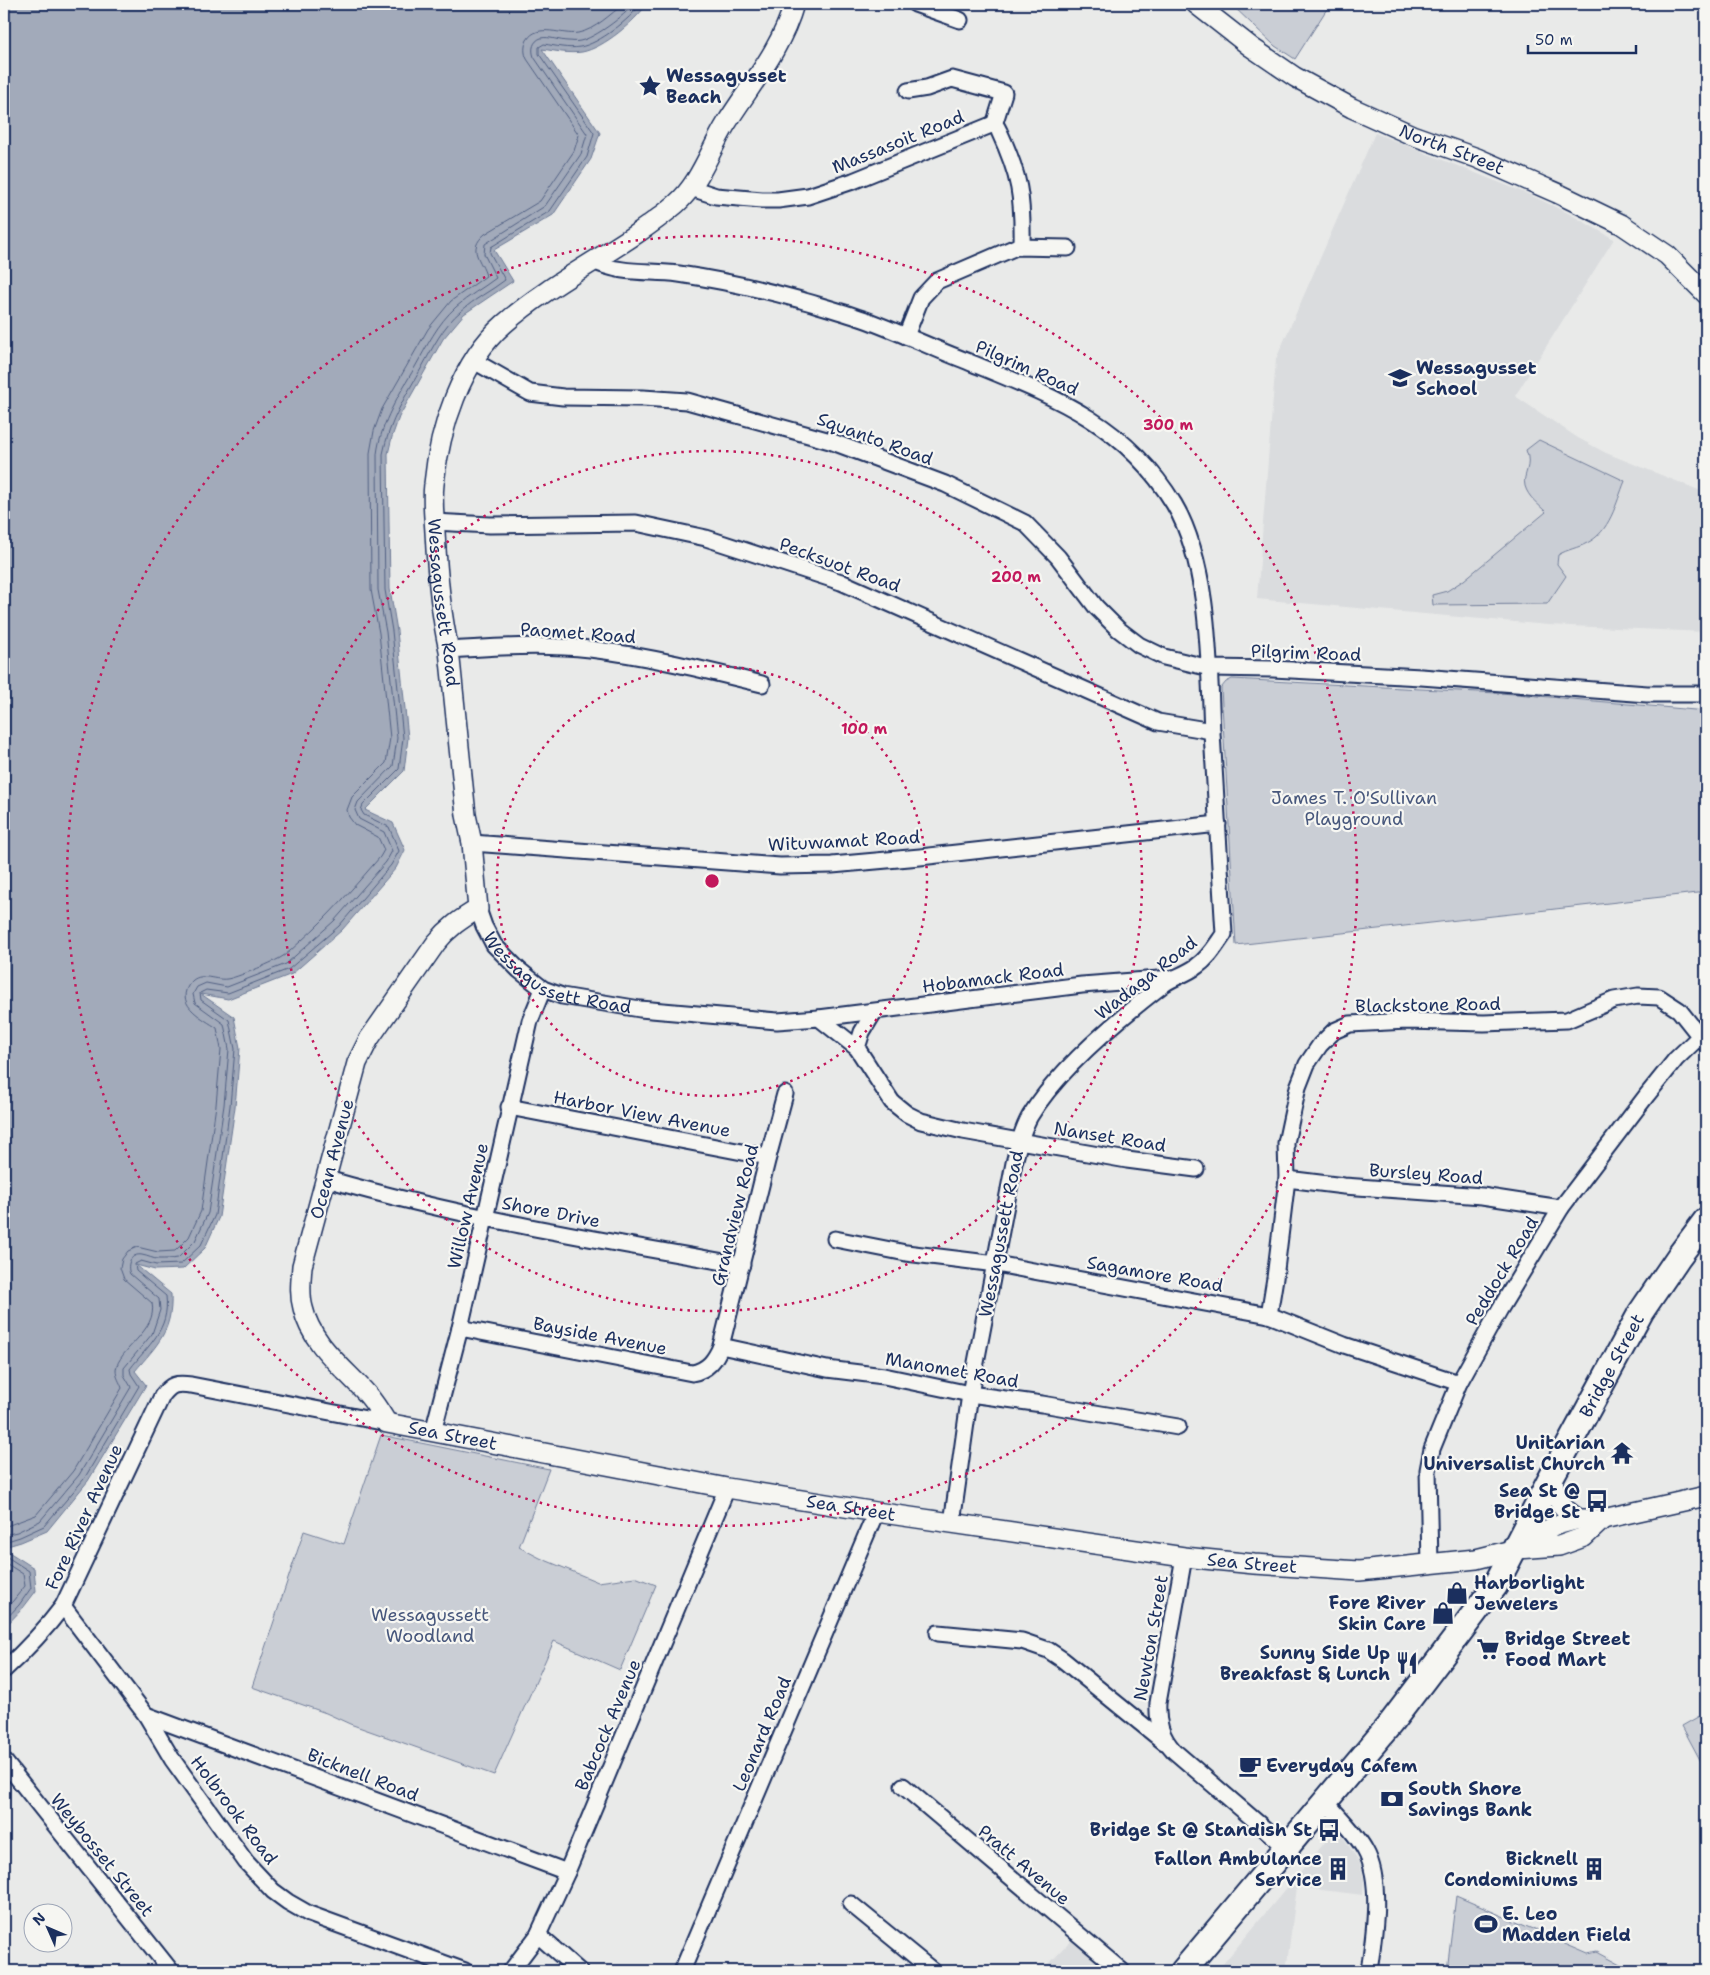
<svg xmlns="http://www.w3.org/2000/svg" width="1710" height="1975" font-family="'Shantell Sans',sans-serif">
<style>
.built{fill:#dadcde}
.green{fill:#caced5;stroke:#727e9a}
.water{fill:#a2aaba;stroke:#6c7995}
.lines{fill:none;stroke-linecap:round;stroke-linejoin:round}
.shore{stroke:#516083;stroke-width:1}
.minor-casing{stroke:#1b2f5e;stroke-width:19}
.tertiary-casing{stroke:#1b2f5e;stroke-width:22}
.primary-casing{stroke:#1b2f5e;stroke-width:28}
.minor{stroke:#f6f6f2;stroke-width:15}
.tertiary{stroke:#f6f6f2;stroke-width:19}
.primary{stroke:#f6f6f2;stroke-width:24}
.ring{fill:none;stroke:#c2185b;stroke-width:2.5;stroke-dasharray:2.5 5}
.labels{text-anchor:middle;dominant-baseline:central;stroke-width:4.5;stroke-linejoin:round;paint-order:stroke}
.poi-label{font-size:18px;font-weight:bold;fill:#1b2f5e;stroke:#f6f6f2;text-anchor:start}
.street-label{font-size:18px;fill:#1b2f5e;stroke:#f6f6f2}
.park-label{font-size:18px;fill:#47577c;stroke:#f6f6f2}
.centre{fill:#c2185b;stroke:#f6f6f2;stroke-width:2.5}
.ring-label{font-size:15px;text-anchor:middle;font-weight:bold;fill:#c2185b;stroke:#f6f6f2;stroke-width:4.5;stroke-linejoin:round;paint-order:stroke}
</style>
<rect width="100%" height="100%" fill="#e9eae9"/>
<filter id="ink" filterUnits="userSpaceOnUse"><feTurbulence type="fractalNoise" baseFrequency=".02" numOctaves="2"/><feDisplacementMap in="SourceGraphic" scale="10" xChannelSelector="R" yChannelSelector="G"/><feConvolveMatrix kernelMatrix="1 2 1 2 8 2 1 2 1" color-interpolation-filters="sRGB"/></filter>
<g filter="url(#ink)">
<g class="built">
<path d="M 1375,133 L 1528,194 L 1568,213 L 1614,239 L 1515,396 L 1578,438 L 1606,453 L 1706,493 L 1706,632 L 1548,625 L 1257,599 L 1276,359 Z"/>
<path d="M 1337,1828 L 1360,1863 L 1364,1880 L 1363,1895 L 1297,1887 L 1286,1971 L 1217,1971 Z"/>
<path d="M 1072,1940 L 1108,1971 L 1042,1971 Z"/>
</g>
<g class="green">
<path d="M 1231,4 L 1330,4 L 1295,59 L 1275,46 Z"/>
<path d="M 1539,440 L 1625,481 C 1616,503 1610,532 1587,543 C 1578,548 1568,549 1558,555 L 1557,564 L 1566,576 L 1547,604 L 1433,605 L 1432,595 L 1447,591 L 1464,580 L 1546,512 C 1539,505 1528,497 1525,486 C 1522,474 1533,467 1526,450 Z"/>
<path d="M 1232,679 L 1516,694 L 1706,711 L 1706,892 L 1236,945 L 1221,688 L 1226,682 Z"/>
<path d="M 381,1435 L 549,1469 L 519,1547 L 540,1558 L 598,1582 L 635,1577 L 656,1585 L 620,1670 L 554,1641 L 494,1775 L 350,1724 L 326,1713 L 252,1687 L 304,1531 L 344,1544 Z"/>
<path d="M 1703,1714 L 1706,1721 L 1706,1771 L 1682,1726 Z"/>
<path d="M 1456,1896 L 1588,1953 L 1597,1951 L 1634,1971 L 1447,1971 Z"/>
</g>
<g class="water">
<path d="M 4,4 L 647,4 C 635,21 604,48 582,52 C 569,54 555,51 542,49 L 600,133 L 591,159 L 553,215 L 494,250 L 513,281 L 464,314 L 443,339 L 399,417 L 392,437 L 388,454 L 390,589 L 397,631 L 408,738 L 404,771 L 365,810 L 393,823 L 405,850 L 396,868 L 342,930 L 292,974 L 228,999 L 201,994 L 234,1017 L 240,1048 L 235,1107 L 219,1217 L 205,1248 L 183,1269 L 155,1270 L 136,1265 L 171,1294 C 173,1331 157,1345 135,1371 L 146,1385 L 88,1481 L 47,1531 L 21,1542 L 4,1547 Z"/>
<path d="M 4,1549 L 34,1568 L 36,1591 L 23,1608 L 4,1628 Z"/>
</g>
<g class="lines">
<g class="shore">
<path d="M 4,1527 L 36,1515 L 73,1471 L 122,1388 C 120,1382 116,1377 116,1370 C 118,1349 158,1331 152,1303 L 124,1279 L 120,1268 L 122,1259 L 128,1251 L 137,1247 L 158,1252 L 175,1251 L 189,1237 L 201,1211 L 216,1105 L 221,1049 L 217,1028 C 204,1019 176,1006 188,986 C 198,969 213,981 227,979 C 236,978 271,963 280,958 C 288,954 295,946 301,941 C 330,915 354,887 380,857 L 384,850 L 378,837 L 355,825 L 349,817 L 347,810 L 352,797 L 386,763 L 390,738 L 379,633 L 371,590 L 370,453 L 374,431 L 382,409 L 428,329 L 451,301 L 486,276 C 482,260 466,250 485,234 L 540,201 L 574,151 L 579,135 L 527,59 C 524,53 524,46 527,40 C 538,22 562,36 578,33 C 595,30 610,14 624,4"/>
<path d="M 4,1535 L 17,1532 L 40,1521 L 79,1475 L 131,1387 L 124,1375 L 124,1368 L 152,1334 L 160,1310 L 159,1299 L 130,1274 C 126,1264 131,1253 142,1255 C 148,1256 153,1259 158,1259 C 165,1259 172,1259 178,1258 L 195,1241 L 208,1213 L 224,1105 L 229,1049 L 224,1024 L 195,1003 L 193,994 L 197,987 L 206,983 L 227,987 L 286,964 L 334,921 L 386,862 L 392,851 L 384,832 L 359,819 L 355,810 L 358,802 L 393,766 L 397,738 L 386,632 L 378,590 L 377,454 C 381,422 399,395 415,367 C 427,346 437,324 456,307 C 468,296 483,288 496,278 L 484,254 L 485,244 L 545,206 L 581,154 L 587,134 L 534,57 C 531,49 533,41 541,38 C 549,36 560,41 568,41 C 572,41 576,42 580,41 C 595,38 624,16 634,4"/>
<path d="M 4,1542 L 20,1537 L 44,1526 L 84,1479 L 139,1386 L 131,1374 L 130,1369 C 148,1345 170,1330 166,1296 L 136,1271 L 135,1264 L 141,1261 L 156,1265 L 181,1264 L 201,1245 L 215,1215 L 230,1106 L 235,1049 L 229,1020 L 201,1000 L 200,993 L 206,990 L 228,993 L 289,969 L 339,926 L 391,865 L 399,851 L 389,827 L 364,815 L 361,810 L 363,805 L 399,769 L 403,738 L 392,631 L 385,590 L 383,454 C 389,422 406,395 422,367 C 433,347 443,326 461,311 C 474,299 491,291 505,280 L 490,253 L 491,247 L 550,211 L 587,157 L 594,133 L 539,54 L 539,47 L 544,44 C 556,46 568,49 580,47 C 599,44 630,19 641,4"/>
<path d="M 4,1555 L 29,1571 L 31,1588 L 19,1605 L 4,1621"/>
<path d="M 4,1562 L 23,1574 L 25,1586 L 4,1612"/>
</g>
<defs>
<g id="minor">
<path d="M 915,4 L 960,20"/>
<path d="M 908,91 L 927,88 L 952,79 L 1004,93 L 994,125"/>
<path d="M 691,188 L 716,196 L 762,200 L 778,200 L 808,196 L 853,181 L 991,125 L 997,127 L 999,131 C 1020,176 1023,197 1022,246"/>
<path d="M 594,261 C 620,275 650,270 679,274 C 720,280 761,289 801,300 C 821,306 843,312 863,319 C 897,331 930,347 964,360 C 1049,395 1124,421 1174,504 C 1210,565 1209,664 1212,733 C 1216,800 1220,867 1224,934 C 1216,945 1209,958 1197,966 C 1187,974 1174,977 1164,984 C 1121,1017 1058,1070 1030,1116 C 1022,1130 1018,1147 1014,1163 L 970,1394 L 952,1523"/>
<path d="M 906,336 L 921,298 L 937,281 L 1016,247 L 1068,248"/>
<path d="M 474,361 L 530,393 L 563,397 L 643,398 L 687,401 L 830,441 L 945,484 L 1025,523 L 1058,557 L 1096,607 L 1118,629 L 1139,645 L 1164,657 L 1210,668 L 1273,669 L 1421,677 L 1647,694 L 1706,694"/>
<path d="M 434,522 L 490,525 L 636,523 L 706,538 L 841,582 L 1158,722 L 1212,731"/>
<path d="M 449,650 C 495,647 544,644 590,649 C 648,656 705,670 762,684"/>
<path d="M 472,843 L 780,866 L 832,865 L 920,857 L 1218,824"/>
<path id="s1" d="M 478,909 L 484,926 L 494,945 L 519,970 L 543,989 L 562,996 L 640,1009 L 777,1021 L 819,1018 L 857,1048 L 892,1102 L 907,1114 L 921,1121 L 963,1131 L 1127,1160 L 1196,1169"/>
<path d="M 819,1018 L 1082,985 L 1172,978"/>
<path d="M 857,1048 L 862,1032 L 874,1012"/>
<path d="M 509,1107 L 768,1157"/>
<path d="M 327,1179 C 463,1218 603,1241 742,1265"/>
<path d="M 1287,1179 L 1344,1186 L 1482,1196 L 1561,1208"/>
<path d="M 835,1239 L 906,1253 L 996,1264 L 1269,1315 L 1344,1345 L 1459,1383"/>
<path d="M 1269,1315 L 1275,1278 L 1287,1179 L 1286,1143 L 1298,1087 L 1307,1064 L 1320,1045 L 1334,1031 L 1350,1024 L 1407,1021 L 1484,1023 L 1567,1020 L 1614,1000 L 1638,996 L 1659,997 L 1679,1010 L 1706,1044"/>
<path d="M 460,1328 L 692,1373 C 708,1370 715,1360 721,1346 L 768,1157 L 785,1094"/>
<path d="M 721,1346 L 827,1369 L 884,1376 L 970,1394 L 1042,1404 L 1178,1427"/>
<path d="M 433,1432 L 460,1328 L 530,1021 L 543,989"/>
<path d="M 1184,1557 L 1158,1703 C 1157,1722 1161,1737 1174,1751 L 1287,1848"/>
<path d="M 1430,1564 L 1428,1470 L 1432,1449 L 1459,1383 L 1500,1309 L 1561,1208 L 1647,1095 L 1676,1059 L 1700,1036"/>
<path d="M 63,1606 L 146,1715 L 172,1759 L 246,1862 L 273,1891 L 288,1902 L 309,1914 L 465,1971"/>
<path d="M 938,1633 L 1022,1641 L 1048,1650 L 1063,1660 L 1164,1742"/>
<path d="M 4,1670 C 26,1650 45,1630 63,1606 L 162,1396 C 171,1384 176,1383 191,1385 L 387,1423"/>
<path d="M 146,1715 L 567,1872"/>
<path d="M 4,1761 L 171,1971"/>
<path d="M 903,1786 L 1122,1971"/>
<path d="M 1326,1802 C 1339,1817 1355,1832 1365,1850 C 1383,1881 1374,1936 1369,1971"/>
<path d="M 851,1904 L 933,1971"/>
<path d="M 538,1935 L 579,1971"/>
<path d="M 511,1971 L 538,1935 L 567,1872 L 727,1488"/>
<path d="M 682,1971 L 876,1512"/>
</g>
<g id="tertiary">
<path id="s2" d="M 794,4 C 781,50 751,84 726,124 C 710,150 700,183 676,204 C 623,249 556,278 504,324 C 461,361 439,430 434,484 C 432,500 434,516 435,532 C 437,571 440,611 449,650 L 466,815 L 472,843 L 478,909 C 461,919 448,928 436,943 L 369,1039 L 357,1063 L 302,1266 C 301,1280 299,1294 303,1308 C 311,1344 344,1368 367,1394 C 375,1403 381,1413 387,1423 L 727,1488 L 876,1512 L 1184,1557 L 1254,1564 L 1359,1571 L 1476,1559 L 1516,1549 L 1559,1546 L 1584,1537 L 1603,1519"/>
<path id="s3" d="M 1196,4 L 1251,47 L 1295,77 L 1352,108 L 1412,135 L 1477,158 L 1557,193 L 1621,224 L 1667,255 L 1706,294"/>
<path d="M 1553,1474 C 1554,1497 1558,1507 1579,1519"/>
<path d="M 1519,1547 L 1556,1525 L 1579,1519 L 1603,1519 L 1706,1496"/>
</g>
<g id="primary">
<path id="s4" d="M 1183,1971 L 1391,1723 L 1495,1586 L 1553,1474 L 1641,1312 L 1679,1256 L 1706,1220"/>
</g>
</defs>
<use href="#minor" class="minor-casing"/>
<use href="#tertiary" class="tertiary-casing"/>
<use href="#primary" class="primary-casing"/>
<use href="#minor" class="minor"/>
<use href="#tertiary" class="tertiary"/>
<use href="#primary" class="primary"/>
</g>
</g>
<g class="ring">
<circle cx="712" cy="881" r="215"/>
<circle cx="712" cy="881" r="430"/>
<circle cx="712" cy="881" r="645"/>
</g>
<defs>
<symbol id="sight-bare" viewBox="-9 -9 18 18"><path d="M0-6L1.8-2.2L6-1.7L2.9 1.2L3.7 5.4L0 3.3L-3.7 5.4L-2.9 1.2L-6-1.7L-1.8-2.2Z" fill="#1b2f5e" stroke="#f6f6f2" stroke-width="2.5" paint-order="stroke"/></symbol>
<symbol id="school-bare" viewBox="-9 -9 18 18"><path d="M0-5L7-2L0 1L-7-2ZM-4 1L0 2.5L4 1V4Q0 6-4 4Z" fill="#1b2f5e" stroke="#f6f6f2" stroke-width="2.5" paint-order="stroke"/></symbol>
<symbol id="temple-bare" viewBox="-9 -9 18 18"><path d="M0-6L5-2H3V0L6.5 2.5H4V6H1.5V3h-3V6H-4V2.5H-6.5L-3 0V-2H-5Z" fill="#1b2f5e" stroke="#f6f6f2" stroke-width="2.5" paint-order="stroke"/></symbol>
<symbol id="bus-bare" viewBox="-9 -9 18 18"><path d="M-5-6H5V4H4V6H2V4H-2V6H-4V4H-5ZM-3.5-4V0h7V-4ZM-3.5 1.2v1.5H-2V1.2ZM2 1.2v1.5H3.5V1.2Z" fill="#1b2f5e" stroke="#f6f6f2" stroke-width="2.5" paint-order="stroke"/></symbol>
<symbol id="shop-bare" viewBox="-9 -9 18 18"><path d="M-5-2.5h2.3a2.7 3.5 0 0 1 5.4 0H5L5.5 6h-11ZM-1.5-2.5h3a1.5 2.3 0 0 0-3 0Z" fill="#1b2f5e" stroke="#f6f6f2" stroke-width="2.5" paint-order="stroke"/></symbol>
<symbol id="supermarket-bare" viewBox="-9 -9 18 18"><path d="M-6-5.5h2.5l.6 2H6L4.5 2H-2.5L-4.4-4H-6ZM-1.5 3.2a1.3 1.3 0 1 0 .1 0ZM3 3.2a1.3 1.3 0 1 0 .1 0Z" fill="#1b2f5e" stroke="#f6f6f2" stroke-width="2.5" paint-order="stroke"/></symbol>
<symbol id="restaurant-bare" viewBox="-9 -9 18 18"><path d="M-5-6h1v4h1v-4h1v4h1v-4h1v5L-1.5 .5V6h-2V.5L-5-1ZM5-6V6H3V1.5H1.5Q1.5-4 5-6Z" fill="#1b2f5e" stroke="#f6f6f2" stroke-width="2.5" paint-order="stroke"/></symbol>
<symbol id="cafe-bare" viewBox="-9 -9 18 18"><path d="M-5.5-4.5H6V0H3Q3 3.5 0 3.5H-2.5Q-5.5 3.5-5.5 0ZM3-3.2v2h1.7v-2ZM-6 4.5H4V6H-6Z" fill="#1b2f5e" stroke="#f6f6f2" stroke-width="2.5" paint-order="stroke"/></symbol>
<symbol id="bank-bare" viewBox="-9 -9 18 18"><path d="M-6-4H6V4H-6ZM0-2.3a2.3 2.3 0 1 0 0 4.6a2.3 2.3 0 1 0 0-4.6Z" fill="#1b2f5e" stroke="#f6f6f2" stroke-width="2.5" paint-order="stroke"/></symbol>
<symbol id="building-bare" viewBox="-9 -9 18 18"><path d="M-4-6H4V6H1V3H-1V6H-4ZM-2.5-4.3h1.7v1.8h-1.7ZM.8-4.3h1.7v1.8H.8ZM-2.5-1h1.7V.8h-1.7ZM.8-1h1.7V.8H.8Z" fill="#1b2f5e" stroke="#f6f6f2" stroke-width="2.5" paint-order="stroke"/></symbol>
<symbol id="stadium-bare" viewBox="-9 -9 18 18"><path d="M0-5a6.5 5 0 1 0 0 10a6.5 5 0 1 0 0-10ZM-3.5-1.8h7v3.6h-7Z" fill="#1b2f5e" stroke="#f6f6f2" stroke-width="2.5" paint-order="stroke"/></symbol>
</defs>
<g fill-rule="evenodd">
<use href="#sight-bare" x="634" y="70" width="32" height="32"/>
<use href="#school-bare" x="1384" y="362" width="32" height="32"/>
<use href="#temple-bare" x="1606" y="1437" width="32" height="32"/>
<use href="#bus-bare" x="1581" y="1485" width="32" height="32"/>
<use href="#shop-bare" x="1441" y="1577" width="32" height="32"/>
<use href="#shop-bare" x="1427" y="1597" width="32" height="32"/>
<use href="#supermarket-bare" x="1472" y="1633" width="32" height="32"/>
<use href="#restaurant-bare" x="1391" y="1647" width="32" height="32"/>
<use href="#cafe-bare" x="1234" y="1750" width="32" height="32"/>
<use href="#bank-bare" x="1376" y="1783" width="32" height="32"/>
<use href="#bus-bare" x="1313" y="1814" width="32" height="32"/>
<use href="#building-bare" x="1322" y="1853" width="32" height="32"/>
<use href="#building-bare" x="1578" y="1853" width="32" height="32"/>
<use href="#stadium-bare" x="1470" y="1908" width="32" height="32"/>
</g>
<g class="labels">
<g class="poi-label">
<text x="666" y="76">Wessagusset<tspan x="666" dy="21">Beach</tspan></text>
<text x="1416" y="368">Wessagusset<tspan x="1416" dy="21">School</tspan></text>
<text x="1605" y="1443" text-anchor="end">Unitarian<tspan x="1605" dy="21">Universalist Church</tspan></text>
<text x="1580" y="1491" text-anchor="end">Sea St @<tspan x="1580" dy="21">Bridge St</tspan></text>
<text x="1474" y="1583">Harborlight<tspan x="1474" dy="21">Jewelers</tspan></text>
<text x="1426" y="1603" text-anchor="end">Fore River<tspan x="1426" dy="21">Skin Care</tspan></text>
<text x="1505" y="1639">Bridge Street<tspan x="1505" dy="21">Food Mart</tspan></text>
<text x="1390" y="1653" text-anchor="end">Sunny Side Up<tspan x="1390" dy="21">Breakfast &amp; Lunch</tspan></text>
<text x="1266" y="1766">Everyday Cafem</text>
<text x="1408" y="1789">South Shore<tspan x="1408" dy="21">Savings Bank</tspan></text>
<text x="1312" y="1830" text-anchor="end">Bridge St @ Standish St</text>
<text x="1322" y="1859" text-anchor="end">Fallon Ambulance<tspan x="1322" dy="21">Service</tspan></text>
<text x="1578" y="1859" text-anchor="end">Bicknell<tspan x="1578" dy="21">Condominiums</tspan></text>
<text x="1502" y="1914">E. Leo<tspan x="1502" dy="21">Madden Field</tspan></text>
</g>
<g class="street-label">
<text transform="translate(898 142) rotate(-22)">Massasoit Road</text>
<text stroke="none"><textPath href="#s3" startOffset="296">North Street</textPath></text>
<text transform="translate(1027 368) rotate(24)">Pilgrim Road</text>
<text transform="translate(875 439) rotate(20)">Squanto Road</text>
<text transform="translate(840 565) rotate(20)">Pecksuot Road</text>
<text stroke="none"><textPath href="#s2" startOffset="741">Wessagussett Road</textPath></text>
<text transform="translate(578 633) rotate(4)">Paomet Road</text>
<text transform="translate(1306 653) rotate(2)">Pilgrim Road</text>
<text transform="translate(844 841) rotate(-3)">Wituwamat Road</text>
<text stroke="none"><textPath href="#s1" startOffset="111">Wessagussett Road</textPath></text>
<text transform="translate(993 978) rotate(-7)">Hobamack Road</text>
<text transform="translate(1146 978) rotate(-38)">Wadaga Road</text>
<text transform="translate(1428 1005) rotate(-1)">Blackstone Road</text>
<text transform="translate(642 1114) rotate(11)">Harbor View Avenue</text>
<text transform="translate(1110 1137) rotate(9)">Nanset Road</text>
<text transform="translate(332 1159) rotate(-75)">Ocean Avenue</text>
<text transform="translate(1426 1174) rotate(4)">Bursley Road</text>
<text transform="translate(468 1206) rotate(-77)">Willow Avenue</text>
<text transform="translate(551 1212) rotate(11)">Shore Drive</text>
<text transform="translate(735 1215) rotate(-76)">Grandview Road</text>
<text transform="translate(1001 1234) rotate(-79)">Wessagussett Road</text>
<text transform="translate(1502 1271) rotate(-59)">Peddock Road</text>
<text transform="translate(1155 1274) rotate(10)">Sagamore Road</text>
<text transform="translate(600 1336) rotate(11)">Bayside Avenue</text>
<text stroke="none"><textPath href="#s4" startOffset="745">Bridge Street</textPath></text>
<text transform="translate(952 1370) rotate(10)">Manomet Road</text>
<text stroke="none"><textPath href="#s2" startOffset="1711">Sea Street</textPath></text>
<text stroke="none"><textPath href="#s2" startOffset="2116">Sea Street</textPath></text>
<text transform="translate(84 1517) rotate(-65)">Fore River Avenue</text>
<text stroke="none"><textPath href="#s2" startOffset="2521">Sea Street</textPath></text>
<text transform="translate(1151 1638) rotate(-80)">Newton Street</text>
<text transform="translate(608 1725) rotate(-67)">Babcock Avenue</text>
<text transform="translate(762 1734) rotate(-67)">Leonard Road</text>
<text transform="translate(363 1775) rotate(21)">Bicknell Road</text>
<text transform="translate(234 1810) rotate(53)">Holbrook Road</text>
<text transform="translate(102 1855) rotate(51)">Weybosset Street</text>
<text transform="translate(1024 1865) rotate(40)">Pratt Avenue</text>
</g>
<g class="park-label">
<text x="1354" y="798">James T. O'Sullivan<tspan x="1354" dy="21">Playground</tspan></text>
<text x="430" y="1615">Wessagussett<tspan x="430" dy="21">Woodland</tspan></text>
</g>
</g>
<circle cx="712" cy="881" r="8" class="centre"/>
<g class="ring-label">
<text x="1168" y="430">300 m</text>
<text x="1016" y="582">200 m</text>
<text x="864" y="734">100 m</text>
</g>
<rect width="1710" height="1975" fill="none" stroke="#f6f6f2" stroke-width="20"/>
<rect x="10" y="10" width="1690" height="1955" fill="none" stroke="#1b2f5e" stroke-width="2" filter="url(#ink)"/>
<g transform="translate(48 1928) rotate(315)"><circle r="24" fill="#f6f6f2" stroke="#9ea6b7"/>
<path d="M0-4L9 19L0 12L-9 19Z" fill="#1b2f5e"/>
<text y="-8" font-size="14" font-weight="bold" text-anchor="middle" fill="#1b2f5e">N</text>
</g>
<path d="M1528 45v8h108v-8" fill="none" stroke="#1b2f5e" stroke-width="2.5"/>
<text x="1535" y="45" font-size="15" fill="#1b2f5e" stroke="#f6f6f2" stroke-width="4" paint-order="stroke">50 m</text>
</svg>
